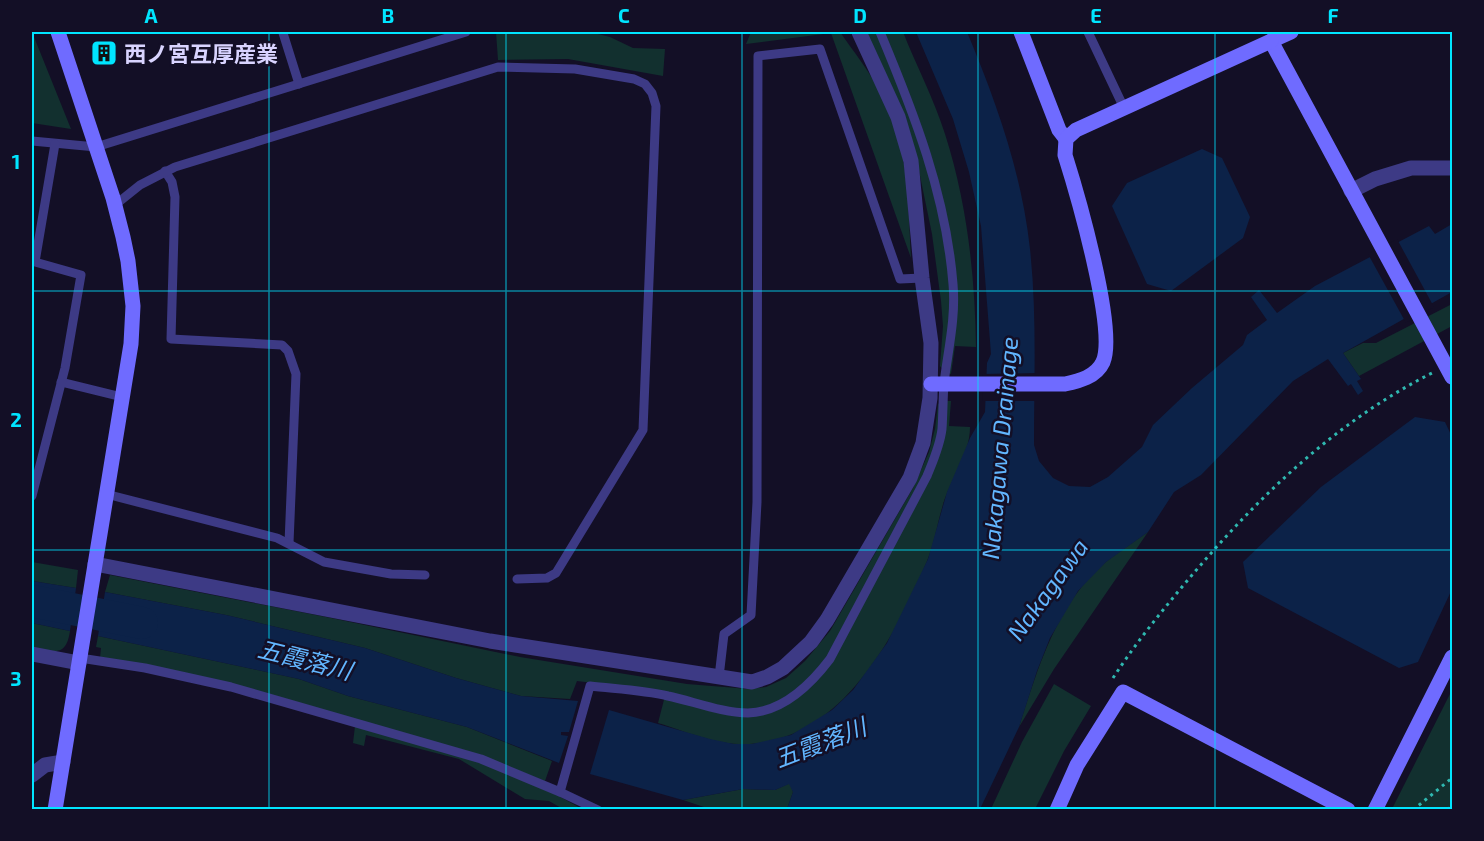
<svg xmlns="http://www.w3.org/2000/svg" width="1484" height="841" font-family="'Exo 2','Noto Sans JP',sans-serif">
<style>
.green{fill:#12302f}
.water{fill:#0c2248}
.pier{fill:#130f26}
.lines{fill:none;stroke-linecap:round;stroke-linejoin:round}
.river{stroke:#0c2248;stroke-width:32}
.path{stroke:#2fb8b0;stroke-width:3;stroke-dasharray:3 4.5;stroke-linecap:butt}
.lane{stroke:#3d3a85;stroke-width:9}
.street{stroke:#3d3a85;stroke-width:15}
.secondary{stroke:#6f6bff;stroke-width:15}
.grid{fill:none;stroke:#00e5ff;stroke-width:1.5;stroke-opacity:0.55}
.labels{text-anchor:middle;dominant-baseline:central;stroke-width:5;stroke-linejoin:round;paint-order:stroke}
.poi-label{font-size:22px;font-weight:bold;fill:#d9d4ff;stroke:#130f26;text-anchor:start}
.water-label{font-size:24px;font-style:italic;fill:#62b6ff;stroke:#130f26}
.neatline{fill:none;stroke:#00e5ff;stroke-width:2}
.grid-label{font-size:20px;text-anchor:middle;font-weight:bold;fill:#00e5ff}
</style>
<rect width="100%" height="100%" fill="#130f26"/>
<g class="green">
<path d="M 32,32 L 71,129 L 32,123 Z"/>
<path d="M 496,32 L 590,32 L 610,37 L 633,48 L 665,49 L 663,76 L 568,59 L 498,60 Z"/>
<path d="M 751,32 L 840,32 C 854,52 869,71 881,93 C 909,143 908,202 911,258 L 831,33 L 746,44 Z"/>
<path d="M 865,32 L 903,32 C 916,65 934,99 945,134 C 967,203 975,275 976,347 L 955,346 L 951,374 L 944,371 L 940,366 L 943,326 L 941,301 L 932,234 L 919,171 Z"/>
<path d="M 1452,304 L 1452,326 L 1359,376 L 1343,353 L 1363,343 L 1376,343 Z"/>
<path d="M 942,401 L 951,401 L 949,426 L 970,427 C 970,456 949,481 942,508 C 937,525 934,545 927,561 C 896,636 843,738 750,744 C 719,746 687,732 658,723 L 666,692 L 577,681 L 570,699 L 521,696 L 456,678 L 365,648 L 226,615 L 105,592 L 110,575 L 331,618 L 520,657 L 687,684 L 749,689 L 766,687 L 786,678 L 805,661 L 830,631 L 913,488 L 929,452 L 935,429 L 938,404 Z"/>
<path d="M 1148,532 L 1054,669 L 1019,727 C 1038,668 1057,602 1107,561 C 1120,551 1134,542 1148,532 Z"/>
<path d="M 32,562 L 78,570 L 76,588 L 32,581 Z"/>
<path d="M 32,623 L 70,631 C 66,658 54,651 32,648 Z"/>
<path d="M 98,636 L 299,679 L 348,696 L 467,727 L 552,761 L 545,781 L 464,750 L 100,658 L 101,648 L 96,647 Z"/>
<path d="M 1054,684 L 1091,706 L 1064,751 L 1035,809 L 991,809 L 1022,742 Z"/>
<path d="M 1452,690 L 1452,809 L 1392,809 Z"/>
<path d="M 355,726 L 490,765 L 548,790 L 582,809 L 563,809 L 549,801 L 525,799 L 459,759 L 366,735 L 364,746 L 353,743 Z"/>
<path d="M 790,783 L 793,792 L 787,809 L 710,809 L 683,800 L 743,789 L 775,790 Z"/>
</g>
<g class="water">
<path d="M 916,32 L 967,32 C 996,101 1022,174 1030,249 C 1037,314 1034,380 1034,445 L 1039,461 L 1053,478 L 1069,486 L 1090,487 L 1108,477 L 1142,447 L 1153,425 L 1192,388 L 1243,345 L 1247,335 L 1267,320 L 1251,297 L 1259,290 L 1277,313 L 1315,286 L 1429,226 L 1435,234 L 1452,224 L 1452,292 L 1343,353 L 1361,379 L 1357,381 L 1363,391 L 1358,395 L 1351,384 L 1348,386 L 1328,359 L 1293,381 L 1201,475 L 1174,492 L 1148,532 L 1106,562 L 1078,591 L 1050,638 L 1037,671 L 1019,727 L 980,809 L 787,809 L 793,792 L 789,784 L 775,790 L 743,789 L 683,800 L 590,774 L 609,710 L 710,739 L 734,744 L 752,744 L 791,735 L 832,710 L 853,690 L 887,643 L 928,559 L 947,492 L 970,438 L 985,412 L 987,363 L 991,354 L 981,226 L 969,172 L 953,119 Z"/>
<path d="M 1202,149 L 1222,158 L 1250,217 L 1243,238 L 1171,291 L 1147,284 L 1112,206 L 1127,183 Z"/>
<path d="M 1415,417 L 1445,422 L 1452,437 L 1452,589 L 1418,662 L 1399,668 L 1248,588 L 1243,562 L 1321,487 Z"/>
<path d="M 32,581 L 76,588 L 70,631 L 32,623 Z"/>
<path d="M 105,592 L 226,615 L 365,648 L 456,678 L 521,696 L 578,701 L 569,732 L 561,732 L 561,735 L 568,736 L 559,763 L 467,727 L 348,696 L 299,679 L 98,636 Z"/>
</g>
<g class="pier">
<path d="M 1397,239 L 1434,307 L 1406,323 L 1368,254 Z"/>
<path d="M 1037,373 L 1037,401 L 982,401 L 983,374 Z"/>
</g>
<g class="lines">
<path class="river" d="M 32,601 L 142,623"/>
<g class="path">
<path d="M 1113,678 C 1135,644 1161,612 1187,581 C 1257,498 1335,422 1432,373"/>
<path d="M 1413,810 L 1452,778"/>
<path d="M 1449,810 L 1452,802"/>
</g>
<g class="lane">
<path d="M 1088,32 L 1124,108"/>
<path d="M 283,33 L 299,84"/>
<path d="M 32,141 L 96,147 L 466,32"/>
<path d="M 165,171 L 172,182 L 175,197 L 171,339 L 282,345 L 288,351 L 296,374 L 289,543"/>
<path d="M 115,205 L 140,185 L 175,167 L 498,67 L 575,69 L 634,79 L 645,84 L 652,93 L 656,106 L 643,430 L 556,573 L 547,578 L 517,579"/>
<path d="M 61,382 L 122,397"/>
<path d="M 106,494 L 277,538 L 324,562 L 391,574 L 425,575"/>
<path d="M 32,496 L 65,368 L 81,275 L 35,262 L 55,144"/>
<path d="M 80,658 L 145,668 L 231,687 L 481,759 L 560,792 L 590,686 C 616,689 643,690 668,696 C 692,701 723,713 748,713 C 783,712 811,684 830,659 L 927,476 C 933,461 940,446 942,429 C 943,414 943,398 944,383 C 948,350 956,318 953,284 C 946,195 914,113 880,32"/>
<path d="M 719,677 L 724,634 L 751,615 L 757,502 L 758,56 L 820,49 L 900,279 L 922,278"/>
<path d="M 560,792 L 598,810"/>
</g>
<g class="street">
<path d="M 1351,191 L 1375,179 L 1411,168 L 1452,168"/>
<path d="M 95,564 L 490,641 L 752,682 L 767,677 L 783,668 L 811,642 L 827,620 L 910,478 L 923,443 L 930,398 L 931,343 L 922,278 L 911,161 L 898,117 L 859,32"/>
<path d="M 32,654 L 79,663"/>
<path d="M 32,775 L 45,765 L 63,762"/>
</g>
<g class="secondary">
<path d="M 1021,32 L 1059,130 L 1066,139"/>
<path d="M 1291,32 L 1271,41 L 1452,377"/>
<path d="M 931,384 L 1065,384 C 1079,381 1096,377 1103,362 C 1117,330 1077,193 1065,155 L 1066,139 L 1076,130 L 1271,41"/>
<path d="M 55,810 L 131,344 L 133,306 L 128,261 L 123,237 L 113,198 L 58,32"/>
<path d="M 1057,810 L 1077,765 L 1123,692 L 1348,810"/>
<path d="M 1375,810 L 1452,657"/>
</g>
</g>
<path class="grid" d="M 269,32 L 269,810M 506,32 L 506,810M 742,32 L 742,810M 978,32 L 978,810M 1215,32 L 1215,810M 32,291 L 1452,291M 32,550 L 1452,550"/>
<defs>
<symbol id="building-square" viewBox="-11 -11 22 22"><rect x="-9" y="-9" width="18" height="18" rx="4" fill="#00e5ff" stroke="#130f26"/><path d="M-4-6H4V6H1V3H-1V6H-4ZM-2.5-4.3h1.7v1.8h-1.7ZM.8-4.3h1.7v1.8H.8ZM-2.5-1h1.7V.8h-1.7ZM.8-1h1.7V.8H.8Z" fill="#111"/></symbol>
</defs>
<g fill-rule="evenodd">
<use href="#building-square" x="89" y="38" width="30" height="30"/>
</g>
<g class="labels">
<g class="poi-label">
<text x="124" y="53">西ノ宮互厚産業</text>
</g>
<g class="water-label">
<text transform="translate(999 448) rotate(-85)">Nakagawa Drainage</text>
<text transform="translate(1047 589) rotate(-54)">Nakagawa</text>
<text transform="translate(305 659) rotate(14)">五霞落川</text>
<text transform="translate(820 742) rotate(-21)">五霞落川</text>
</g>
</g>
<rect width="1484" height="841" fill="none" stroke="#130f26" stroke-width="66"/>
<rect x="33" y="33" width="1418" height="775" class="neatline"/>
<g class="grid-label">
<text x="151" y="23">A</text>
<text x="388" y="23">B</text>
<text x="624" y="23">C</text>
<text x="860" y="23">D</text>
<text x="1096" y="23">E</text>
<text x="1333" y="23">F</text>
<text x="16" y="169">1</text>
<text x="16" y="427">2</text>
<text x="16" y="686">3</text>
</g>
</svg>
